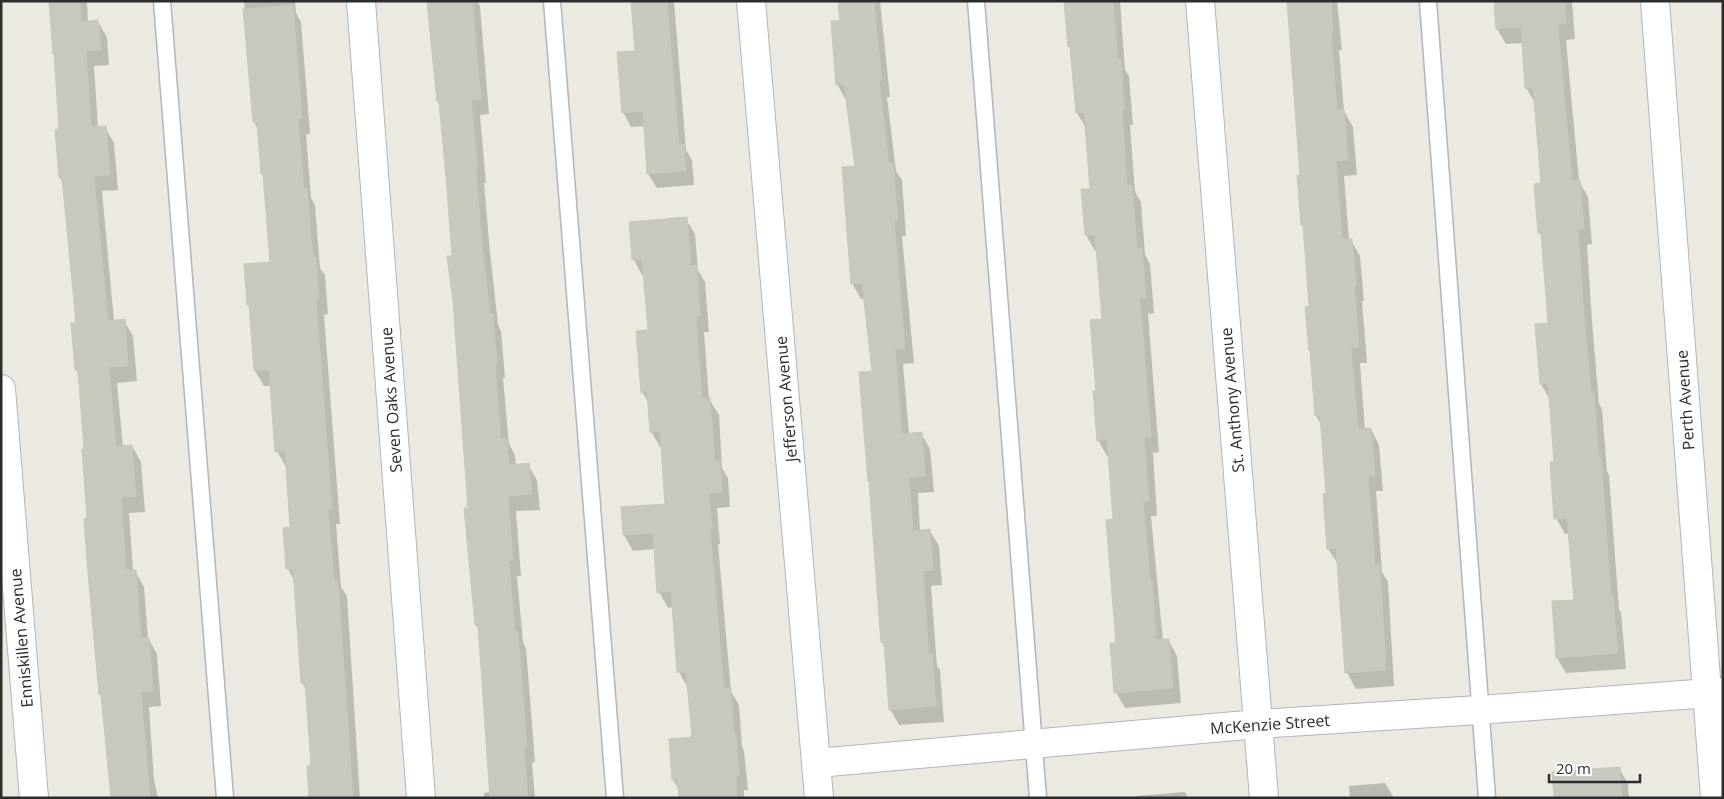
<svg xmlns="http://www.w3.org/2000/svg" width="1724" height="799" font-family="'Open Sans',sans-serif">
<style>
.shadow{fill:#0003}
.building{fill:#c8c8be;stroke:#c8c7b9}
.lines{fill:none;stroke-linecap:round;stroke-linejoin:round}
.service-casing{stroke:#b4b3be;stroke-width:19}
.minor-casing{stroke:#b4b3be;stroke-width:30}
.tertiary-casing{stroke:#b4b3be;stroke-width:30}
.service{stroke:#fff;stroke-width:16}
.minor{stroke:#fff;stroke-width:28}
.tertiary{stroke:#fff;stroke-width:28}
.labels{text-anchor:middle;dominant-baseline:central;stroke-width:4.5;stroke-linejoin:round;paint-order:stroke}
.street-label{font-size:16px;fill:#2c2c2c;stroke:#fff}
</style>
<rect width="100%" height="100%" fill="#eceae0"/>
<g class="shadow">
<path d="M 49,1 L 87,1 L 88,22 L 98,22 L 107,37 L 109,65 L 94,66 L 98,128 L 105,127 L 114,143 L 118,190 L 102,191 L 114,321 L 124,321 L 133,336 L 137,381 L 117,383 L 123,447 L 132,446 L 141,462 L 145,512 L 129,513 L 133,571 L 135,571 L 144,587 L 148,638 L 157,654 L 161,706 L 149,707 L 154,780 L 158,798 L 112,798 L 103,699 L 100,695 L 85,450 L 79,375 L 76,370 L 77,324 L 64,185 L 60,178 L 56,131 L 60,130 L 56,56 Z"/>
<path d="M 244,1 L 295,1 L 296,13 L 301,22 L 310,134 L 306,134 L 311,198 L 315,205 L 320,268 L 325,275 L 328,314 L 324,315 L 340,524 L 336,524 L 341,587 L 347,596 L 360,798 L 310,798 L 313,766 L 307,690 L 302,683 L 295,582 L 288,569 L 292,528 L 287,467 L 286,467 L 277,451 L 272,386 L 264,386 L 255,371 L 250,309 L 248,304 L 271,263 L 264,178 L 262,174 L 258,129 L 254,122 Z"/>
<path d="M 428,1 L 477,1 L 480,6 L 489,114 L 480,115 L 486,183 L 484,183 L 490,252 L 498,325 L 501,331 L 505,378 L 503,378 L 509,444 L 515,455 L 516,466 L 528,465 L 537,480 L 540,510 L 516,511 L 521,576 L 517,576 L 523,642 L 526,648 L 535,762 L 532,763 L 535,798 L 484,798 L 484,793 L 491,792 L 479,631 L 476,625 L 454,257 L 441,107 L 438,102 Z"/>
<path d="M 632,1 L 674,1 L 686,150 L 692,160 L 694,185 L 657,188 L 648,174 L 645,126 L 631,127 L 623,112 L 636,52 Z"/>
<path d="M 839,1 L 880,1 L 890,97 L 887,97 L 896,171 L 902,180 L 906,236 L 902,236 L 914,363 L 903,364 L 909,434 L 921,433 L 930,449 L 934,492 L 918,493 L 920,531 L 930,531 L 939,546 L 942,585 L 931,586 L 937,666 L 940,670 L 944,722 L 899,725 L 890,709 L 885,648 L 882,642 L 873,372 L 865,299 L 861,299 L 852,283 L 856,167 L 846,100 L 837,84 L 842,22 Z"/>
<path d="M 1066,1 L 1120,1 L 1125,70 L 1129,76 L 1133,125 L 1130,125 L 1135,192 L 1141,202 L 1145,255 L 1150,264 L 1154,313 L 1148,314 L 1159,452 L 1153,453 L 1157,516 L 1151,516 L 1163,641 L 1168,640 L 1177,656 L 1181,703 L 1125,708 L 1116,692 L 1117,644 L 1115,520 L 1109,456 L 1107,456 L 1098,440 L 1097,392 L 1103,321 L 1098,250 L 1095,251 L 1086,235 L 1082,190 L 1091,190 L 1086,128 L 1077,113 Z"/>
<path d="M 1288,1 L 1337,1 L 1342,50 L 1339,50 L 1344,111 L 1353,127 L 1357,175 L 1344,176 L 1349,240 L 1351,240 L 1360,256 L 1364,301 L 1362,301 L 1367,363 L 1360,363 L 1365,430 L 1371,429 L 1379,445 L 1383,491 L 1376,491 L 1382,572 L 1388,582 L 1394,686 L 1356,689 L 1347,673 L 1338,564 L 1328,549 L 1328,495 L 1322,426 L 1316,416 L 1311,354 L 1310,351 L 1311,307 Z"/>
<path d="M 1495,1 L 1572,1 L 1575,39 L 1566,40 L 1579,181 L 1588,197 L 1592,244 L 1587,245 L 1592,321 L 1599,404 L 1602,409 L 1607,471 L 1609,475 L 1619,609 L 1621,613 L 1626,669 L 1566,673 L 1557,658 L 1575,601 L 1570,533 L 1565,534 L 1556,518 L 1555,463 L 1550,400 L 1541,384 L 1550,324 L 1543,239 L 1539,232 L 1543,184 L 1535,103 L 1526,88 L 1523,43 L 1506,44 L 1497,29 Z"/>
<path d="M 686,219 L 695,234 L 698,270 L 705,282 L 709,332 L 704,332 L 709,399 L 719,415 L 722,468 L 728,478 L 730,507 L 717,508 L 720,544 L 718,544 L 731,691 L 739,705 L 742,746 L 744,751 L 748,790 L 744,790 L 744,798 L 680,798 L 679,790 L 673,779 L 693,738 L 688,688 L 679,672 L 673,607 L 668,608 L 659,592 L 655,549 L 633,551 L 624,535 L 622,509 L 666,505 L 662,447 L 660,447 L 651,431 L 650,405 L 642,392 L 650,331 L 645,275 L 642,275 L 634,260 Z"/>
<path d="M 1619,768 L 1628,784 L 1629,798 L 1556,798 Z"/>
<path d="M 1385,783 L 1394,798 L 1350,798 L 1349,786 Z"/>
<path d="M 1185,792 L 1188,798 L 1136,798 L 1136,796 Z"/>
</g>
<g class="building">
<path d="M 49,1 L 80,1 L 81,22 L 98,20 L 101,50 L 86,51 L 91,127 L 106,126 L 110,175 L 94,176 L 108,321 L 125,319 L 128,366 L 109,367 L 116,446 L 132,445 L 136,496 L 121,497 L 126,570 L 136,570 L 141,638 L 149,638 L 153,691 L 141,692 L 150,798 L 111,798 L 101,695 L 99,695 L 87,561 L 84,519 L 87,518 L 82,449 L 84,449 L 78,370 L 75,370 L 71,323 L 76,323 L 62,178 L 59,178 L 55,130 L 59,129 L 54,53 L 53,54 Z"/>
<path d="M 427,1 L 472,1 L 481,99 L 471,100 L 478,168 L 476,168 L 481,235 L 490,314 L 493,314 L 497,363 L 495,363 L 501,439 L 507,438 L 509,465 L 529,463 L 532,494 L 508,496 L 513,561 L 509,561 L 515,632 L 518,631 L 527,747 L 524,747 L 528,798 L 490,798 L 478,625 L 475,625 L 464,508 L 468,508 L 453,302 L 447,256 L 452,256 L 447,188 L 439,102 L 437,102 Z"/>
<path d="M 631,1 L 667,1 L 679,145 L 684,144 L 686,171 L 647,174 L 643,111 L 622,113 L 617,52 L 635,51 Z"/>
<path d="M 838,1 L 874,1 L 882,81 L 879,81 L 889,163 L 893,163 L 898,220 L 894,221 L 905,348 L 895,349 L 902,434 L 922,432 L 925,476 L 909,478 L 913,531 L 930,529 L 933,570 L 923,571 L 929,654 L 932,653 L 936,706 L 889,710 L 884,642 L 881,643 L 869,481 L 868,481 L 859,372 L 872,371 L 862,283 L 851,284 L 842,167 L 855,166 L 844,84 L 836,85 L 831,21 L 840,21 Z"/>
<path d="M 1064,1 L 1113,1 L 1118,59 L 1121,59 L 1124,109 L 1122,109 L 1127,186 L 1132,185 L 1137,248 L 1142,248 L 1146,298 L 1140,298 L 1151,437 L 1144,437 L 1149,501 L 1143,501 L 1150,580 L 1152,580 L 1156,640 L 1169,639 L 1173,688 L 1114,693 L 1110,643 L 1116,643 L 1106,520 L 1113,519 L 1107,440 L 1097,441 L 1093,391 L 1096,391 L 1090,320 L 1102,319 L 1095,235 L 1085,235 L 1081,189 L 1090,189 L 1084,112 L 1076,113 L 1070,47 L 1068,47 Z"/>
<path d="M 1287,1 L 1331,1 L 1333,35 L 1331,35 L 1337,110 L 1344,110 L 1348,160 L 1336,161 L 1342,239 L 1352,239 L 1356,285 L 1354,285 L 1359,347 L 1351,348 L 1358,429 L 1371,428 L 1375,475 L 1368,476 L 1375,565 L 1380,565 L 1386,670 L 1345,673 L 1336,548 L 1327,549 L 1323,494 L 1326,493 L 1320,416 L 1315,416 L 1310,351 L 1309,351 L 1305,307 L 1309,306 L 1303,225 L 1301,225 L 1297,175 L 1300,175 Z"/>
<path d="M 1494,1 L 1565,1 L 1566,24 L 1558,24 L 1572,181 L 1580,180 L 1584,229 L 1578,229 L 1583,304 L 1591,392 L 1594,392 L 1599,458 L 1601,458 L 1611,596 L 1613,596 L 1618,653 L 1556,658 L 1552,601 L 1574,600 L 1567,518 L 1554,519 L 1550,462 L 1554,462 L 1548,383 L 1540,384 L 1535,324 L 1548,323 L 1541,233 L 1538,233 L 1534,184 L 1541,183 L 1533,88 L 1525,88 L 1521,27 L 1496,29 Z"/>
<path d="M 293,5 L 302,119 L 298,119 L 304,188 L 307,188 L 313,258 L 316,258 L 319,299 L 316,299 L 332,509 L 328,509 L 334,580 L 338,580 L 353,798 L 309,798 L 307,766 L 311,765 L 305,683 L 301,683 L 293,569 L 286,569 L 283,528 L 290,527 L 285,451 L 275,452 L 269,370 L 254,371 L 249,305 L 247,305 L 244,264 L 270,262 L 263,174 L 261,174 L 257,122 L 253,122 L 243,9 Z"/>
<path d="M 687,217 L 691,266 L 697,265 L 700,316 L 696,317 L 702,399 L 710,398 L 715,462 L 720,461 L 722,492 L 709,493 L 712,529 L 710,529 L 724,689 L 731,688 L 734,734 L 736,734 L 739,775 L 736,775 L 737,798 L 679,798 L 677,779 L 672,780 L 669,739 L 692,737 L 686,672 L 677,672 L 671,591 L 657,593 L 653,533 L 623,535 L 621,507 L 665,504 L 660,431 L 650,432 L 647,392 L 641,393 L 636,331 L 648,330 L 642,260 L 632,260 L 629,222 Z"/>
<path d="M 1620,767 L 1622,798 L 1554,798 L 1552,772 Z"/>
</g>
<g class="lines">
<defs>
<g id="service">
<path d="M 162,1 L 225,798"/>
<path d="M 552,1 L 615,798"/>
<path d="M 976,1 L 1038,798"/>
<path d="M 1428,1 L 1487,798"/>
</g>
<g id="minor">
<path d="M 361,1 L 421,798"/>
<path d="M 1200,1 L 1264,798"/>
<path d="M 1655,1 L 1715,798"/>
<path d="M 1,389 L 34,798"/>
<path d="M 817,763 L 1258,724 L 1479,710 L 1723,692"/>
</g>
<path id="tertiary" d="M 751,1 L 819,798"/>
</defs>
<use href="#service" class="service-casing"/>
<use href="#minor" class="minor-casing"/>
<use href="#tertiary" class="tertiary-casing"/>
<use href="#service" class="service"/>
<use href="#minor" class="minor"/>
<use href="#tertiary" class="tertiary"/>
</g>
<g class="labels">
<g class="street-label">
<text transform="translate(786 399) rotate(-95)">Jefferson Avenue</text>
<text transform="translate(391 400) rotate(-94)">Seven Oaks Avenue</text>
<text transform="translate(1232 400) rotate(-95)">St. Anthony Avenue</text>
<text transform="translate(1685 400) rotate(-94)">Perth Avenue</text>
<text transform="translate(21 638) rotate(-95)">Enniskillen Avenue</text>
<text transform="translate(1270 724) rotate(-4)">McKenzie Street</text>
</g>
</g>
<rect width="1724" height="799" fill="none" stroke="#2c2c2c" stroke-width="5"/>
<path d="M1549 774v8h91v-8" fill="none" stroke="#2c2c2c" stroke-width="2.5"/>
<text x="1556" y="774" font-size="15" fill="#2c2c2c" stroke="#ffffff" stroke-width="4" paint-order="stroke">20 m</text>
</svg>
